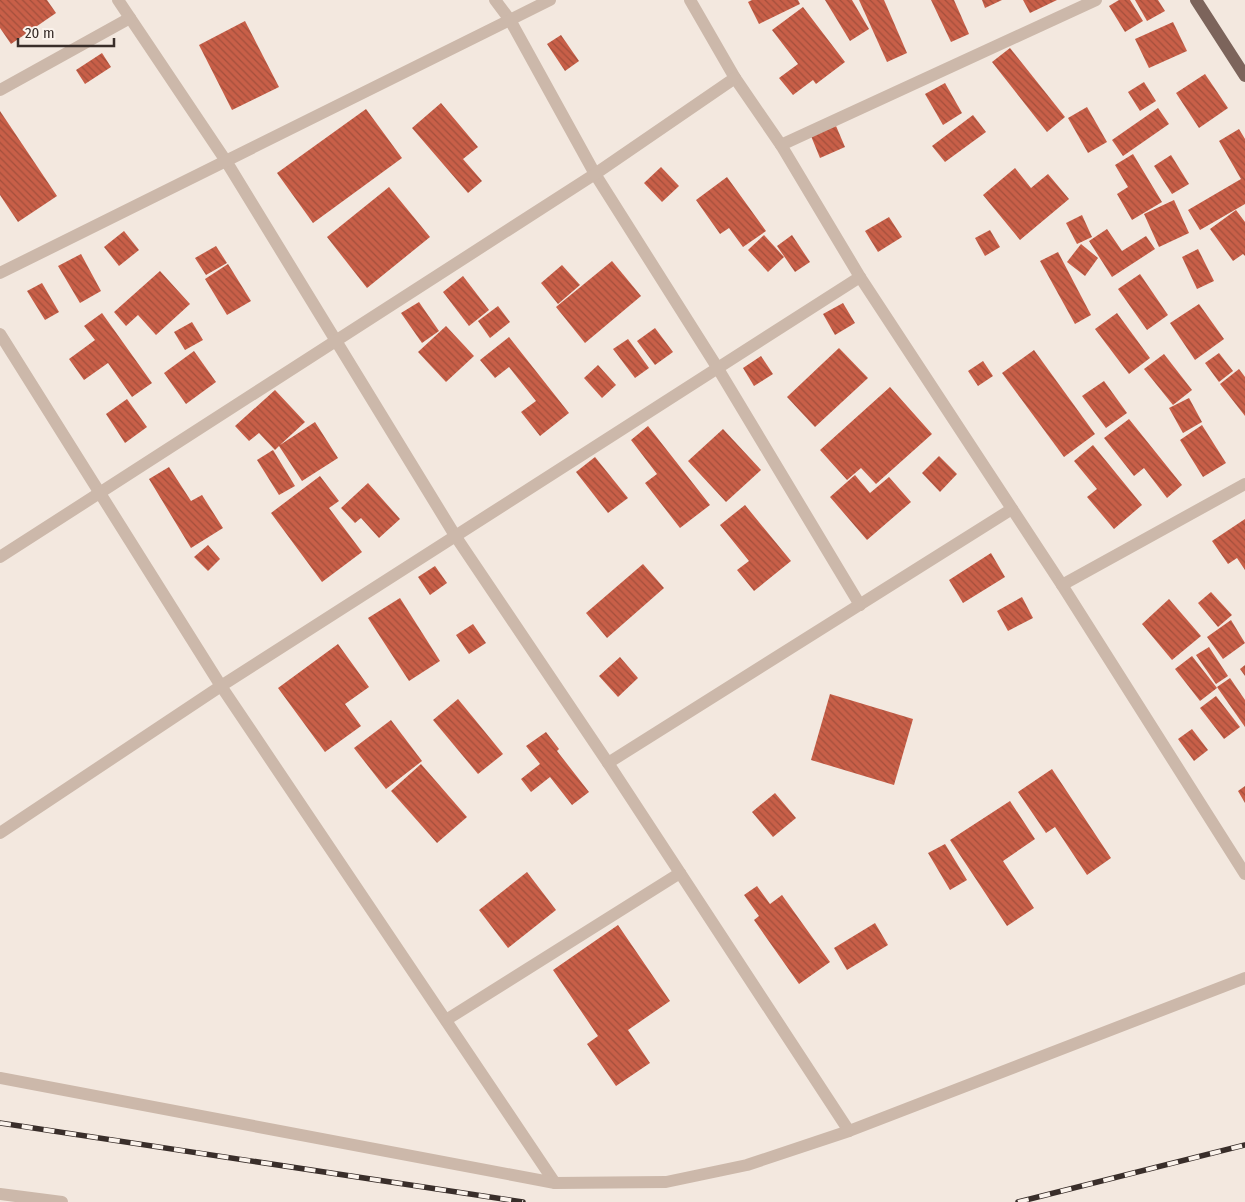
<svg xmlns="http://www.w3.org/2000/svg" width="1245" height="1202" font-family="'Fira Sans Condensed',sans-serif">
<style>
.building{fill:url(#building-back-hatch)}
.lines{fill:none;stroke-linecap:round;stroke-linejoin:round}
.minor{stroke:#ccb8aa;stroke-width:12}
.major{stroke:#7c645b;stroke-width:12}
.rail-casing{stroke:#392e2a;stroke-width:5.5}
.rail{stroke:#fbf3ec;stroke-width:4;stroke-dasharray:11;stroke-linecap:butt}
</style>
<defs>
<pattern id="building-back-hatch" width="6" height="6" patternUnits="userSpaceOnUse" patternTransform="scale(1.25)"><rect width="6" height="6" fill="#c85f48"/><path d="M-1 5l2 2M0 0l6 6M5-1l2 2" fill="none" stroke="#a34f3c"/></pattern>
</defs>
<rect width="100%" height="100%" fill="#f3e8df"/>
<g class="building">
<path d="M 0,0 L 47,0 L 56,13 L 11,44 L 0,28 Z"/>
<path d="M 752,0 L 798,0 L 800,4 L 759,24 L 748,2 Z"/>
<path d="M 825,0 L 852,0 L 869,29 L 850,41 Z"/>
<path d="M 859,0 L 884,0 L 907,53 L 887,62 Z"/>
<path d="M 931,0 L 954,0 L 969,34 L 951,42 Z"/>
<path d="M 982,0 L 1002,0 L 985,8 Z"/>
<path d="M 1023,0 L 1057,0 L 1030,13 Z"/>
<path d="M 1119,0 L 1130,0 L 1143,21 L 1125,32 L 1109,6 Z"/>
<path d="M 1135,0 L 1158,0 L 1165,11 L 1147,21 Z"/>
<path d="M 803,7 L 845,62 L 816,84 L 813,80 L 793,95 L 779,78 L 798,64 L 772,30 Z"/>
<path d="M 245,21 L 279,87 L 232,110 L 199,45 Z"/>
<path d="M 1173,22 L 1187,51 L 1149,68 L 1135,39 Z"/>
<path d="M 561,35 L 579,61 L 565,71 L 547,44 Z"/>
<path d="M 1010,48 L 1065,117 L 1047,132 L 992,62 Z"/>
<path d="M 102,53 L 111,67 L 85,84 L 76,70 Z"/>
<path d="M 1205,74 L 1228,108 L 1199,128 L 1176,93 Z"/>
<path d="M 1144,82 L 1156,101 L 1140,111 L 1128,92 Z"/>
<path d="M 945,83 L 962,113 L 943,125 L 925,94 Z"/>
<path d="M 441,103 L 478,147 L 463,159 L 482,181 L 468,193 L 412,128 Z"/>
<path d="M 1087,107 L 1107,142 L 1088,153 L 1068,118 Z"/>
<path d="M 1158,108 L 1169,124 L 1123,156 L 1112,140 Z"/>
<path d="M 366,109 L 402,158 L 313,223 L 277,173 Z"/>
<path d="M 0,111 L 57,196 L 18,222 L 0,195 Z"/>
<path d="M 973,115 L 986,132 L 945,162 L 932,146 Z"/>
<path d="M 836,126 L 845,147 L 820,158 L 811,136 Z"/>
<path d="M 1239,129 L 1245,139 L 1245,204 L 1200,230 L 1188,210 L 1241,179 L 1219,141 Z"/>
<path d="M 1133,154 L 1162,202 L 1132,220 L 1117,194 L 1128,187 L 1115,165 Z"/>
<path d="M 1171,155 L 1189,184 L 1172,194 L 1154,166 Z"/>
<path d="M 661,167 L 679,186 L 662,202 L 644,183 Z"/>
<path d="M 1015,168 L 1031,188 L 1048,174 L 1069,199 L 1020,240 L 983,195 Z"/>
<path d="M 727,177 L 766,231 L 743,247 L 729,228 L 720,234 L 696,200 Z"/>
<path d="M 389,187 L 430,237 L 367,288 L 327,237 Z"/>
<path d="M 1174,200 L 1189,233 L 1159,247 L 1144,214 Z"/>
<path d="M 1236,210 L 1245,222 L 1245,256 L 1243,254 L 1233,261 L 1210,229 Z"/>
<path d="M 1082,215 L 1092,237 L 1077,244 L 1066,223 Z"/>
<path d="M 889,217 L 902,237 L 878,252 L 865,231 Z"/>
<path d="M 1107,229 L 1122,251 L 1146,236 L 1155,249 L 1112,277 L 1089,241 Z"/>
<path d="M 990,230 L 1000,247 L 985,256 L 975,238 Z"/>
<path d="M 124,231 L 139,250 L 119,266 L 104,247 Z"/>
<path d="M 764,235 L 784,257 L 768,272 L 748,250 Z"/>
<path d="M 792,235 L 810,262 L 795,272 L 777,246 Z"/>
<path d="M 1081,244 L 1098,258 L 1085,276 L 1067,262 Z"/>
<path d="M 216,246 L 227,263 L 206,275 L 195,258 Z"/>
<path d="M 1198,249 L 1214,281 L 1197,289 L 1182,257 Z"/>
<path d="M 1058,252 L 1091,315 L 1075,324 L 1040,261 Z"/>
<path d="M 81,254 L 101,291 L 80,303 L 58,266 Z"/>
<path d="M 612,261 L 641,296 L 585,343 L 556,307 Z"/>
<path d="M 228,264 L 251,301 L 227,315 L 205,279 Z"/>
<path d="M 562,265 L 580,285 L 558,304 L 541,283 Z"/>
<path d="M 160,271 L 190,304 L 156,335 L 138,315 L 126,326 L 114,312 Z"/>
<path d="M 1140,274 L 1168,315 L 1147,330 L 1118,289 Z"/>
<path d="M 463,276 L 489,310 L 469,326 L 443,292 Z"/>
<path d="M 42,283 L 59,312 L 45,320 L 27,291 Z"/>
<path d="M 419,302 L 439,331 L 422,343 L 401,313 Z"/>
<path d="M 843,303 L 855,323 L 835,335 L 823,314 Z"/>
<path d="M 1199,304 L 1224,339 L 1195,360 L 1170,323 Z"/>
<path d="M 498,306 L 510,322 L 490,338 L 478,321 Z"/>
<path d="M 102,313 L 152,383 L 132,397 L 108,363 L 84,380 L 69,359 L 95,340 L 84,326 Z"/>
<path d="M 1117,313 L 1150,358 L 1129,374 L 1095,329 Z"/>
<path d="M 192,322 L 203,340 L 185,350 L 174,332 Z"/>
<path d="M 446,326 L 474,356 L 446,382 L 418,352 Z"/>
<path d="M 655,328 L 673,352 L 655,365 L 637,341 Z"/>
<path d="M 509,337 L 569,413 L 540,436 L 521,412 L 536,401 L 509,367 L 495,378 L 480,360 Z"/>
<path d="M 628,339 L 649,368 L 635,378 L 613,349 Z"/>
<path d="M 839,348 L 868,378 L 815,427 L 787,397 Z"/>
<path d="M 1034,350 L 1095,434 L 1064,457 L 1002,373 Z"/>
<path d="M 194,351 L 216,382 L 186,404 L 164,373 Z"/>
<path d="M 1219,353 L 1233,371 L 1219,382 L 1205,363 Z"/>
<path d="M 1164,354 L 1192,390 L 1173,405 L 1144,369 Z"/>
<path d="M 761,356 L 773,374 L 754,386 L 743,368 Z"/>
<path d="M 983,361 L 993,376 L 978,386 L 968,371 Z"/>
<path d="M 598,365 L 616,385 L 602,398 L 584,378 Z"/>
<path d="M 1239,369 L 1245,377 L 1245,416 L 1220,384 Z"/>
<path d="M 1104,381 L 1127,413 L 1106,428 L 1082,396 Z"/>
<path d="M 890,387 L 932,434 L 876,484 L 861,468 L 847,480 L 820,450 Z"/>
<path d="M 275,390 L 305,422 L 280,445 L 315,422 L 338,458 L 302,481 L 279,446 L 275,450 L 259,433 L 249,441 L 235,426 Z"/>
<path d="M 1189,398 L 1202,422 L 1183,433 L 1169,408 Z"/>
<path d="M 127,399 L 147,427 L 125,443 L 106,414 Z"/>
<path d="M 1129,419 L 1182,485 L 1167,498 L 1144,468 L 1134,476 L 1104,438 Z"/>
<path d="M 1202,425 L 1226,463 L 1203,477 L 1180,440 Z"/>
<path d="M 648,426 L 710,505 L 680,528 L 645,483 L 657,474 L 631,440 Z"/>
<path d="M 723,429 L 761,470 L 726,502 L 688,461 Z"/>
<path d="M 1093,445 L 1142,505 L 1114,529 L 1087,497 L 1097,489 L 1074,461 Z"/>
<path d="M 273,450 L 295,486 L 279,495 L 257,460 Z"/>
<path d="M 939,456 L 957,474 L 940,492 L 922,473 Z"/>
<path d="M 595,457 L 628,498 L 608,513 L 576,472 Z"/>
<path d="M 169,467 L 191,501 L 202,495 L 223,528 L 191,548 L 149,479 Z"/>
<path d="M 855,475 L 870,493 L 889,477 L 911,502 L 867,540 L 830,497 Z"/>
<path d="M 320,476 L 339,501 L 329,508 L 362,552 L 322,582 L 271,513 Z"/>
<path d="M 368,483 L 400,519 L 379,538 L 361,518 L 355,523 L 341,508 Z"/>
<path d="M 745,505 L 791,561 L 754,591 L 737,570 L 749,561 L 720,525 Z"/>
<path d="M 1245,519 L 1245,570 L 1237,558 L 1228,564 L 1212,541 Z"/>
<path d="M 208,545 L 220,559 L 208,571 L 194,557 Z"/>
<path d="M 991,553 L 1005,577 L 963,603 L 949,580 Z"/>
<path d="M 643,564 L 664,588 L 607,638 L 586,613 Z"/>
<path d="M 435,566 L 447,583 L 430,595 L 418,577 Z"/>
<path d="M 1211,592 L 1232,615 L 1218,627 L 1198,603 Z"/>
<path d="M 1022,597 L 1033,618 L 1008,631 L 997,611 Z"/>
<path d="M 400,598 L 440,661 L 409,681 L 368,618 Z"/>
<path d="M 1169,599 L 1201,636 L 1172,660 L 1142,624 Z"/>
<path d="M 1231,620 L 1245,643 L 1223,659 L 1207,637 Z"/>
<path d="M 473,624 L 486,643 L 469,654 L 456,635 Z"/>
<path d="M 338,644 L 369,687 L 345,704 L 361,726 L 325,752 L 278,688 Z"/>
<path d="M 1209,647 L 1228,676 L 1216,684 L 1196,655 Z"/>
<path d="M 1192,656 L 1217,688 L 1200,701 L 1175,669 Z"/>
<path d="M 620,657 L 638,678 L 618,697 L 599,676 Z"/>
<path d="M 1245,665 L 1245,676 L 1240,669 Z"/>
<path d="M 1230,678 L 1245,700 L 1245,727 L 1217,687 Z"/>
<path d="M 830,694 L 913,719 L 894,785 L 811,760 Z"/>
<path d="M 1216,696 L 1240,727 L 1224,739 L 1200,708 Z"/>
<path d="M 458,699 L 503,754 L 478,774 L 433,720 Z"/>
<path d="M 391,720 L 422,761 L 386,789 L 354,748 Z"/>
<path d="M 1192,729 L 1208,750 L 1194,761 L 1178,739 Z"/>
<path d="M 546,732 L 559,749 L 557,751 L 589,792 L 572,805 L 550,777 L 531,792 L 521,779 L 540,764 L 526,746 Z"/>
<path d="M 421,764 L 467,817 L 437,843 L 391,791 Z"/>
<path d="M 1052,769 L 1111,858 L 1087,875 L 1055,827 L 1046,833 L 1018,792 Z"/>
<path d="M 1245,786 L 1245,803 L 1238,791 Z"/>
<path d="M 775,793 L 796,818 L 773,837 L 752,812 Z"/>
<path d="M 1010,801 L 1035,839 L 1003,861 L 1034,908 L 1007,926 L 950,840 Z"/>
<path d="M 945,844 L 967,880 L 950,890 L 928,853 Z"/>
<path d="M 527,872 L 556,910 L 508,948 L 479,910 Z"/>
<path d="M 757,886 L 770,904 L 782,895 L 830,962 L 799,984 L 754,920 L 759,916 L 744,895 Z"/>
<path d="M 875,923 L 888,945 L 847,970 L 834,948 Z"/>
<path d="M 618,925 L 670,1001 L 628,1030 L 650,1063 L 616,1086 L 587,1044 L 598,1036 L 553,970 Z"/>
</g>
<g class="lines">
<g class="minor">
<path d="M 118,0 L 226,161 L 456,537 L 608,763 L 849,1131"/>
<path d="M 495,0 L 510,20 L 595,174 L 717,367 L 860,605"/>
<path d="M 690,0 L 735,78 L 781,145 L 860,277 L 1062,585 L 1245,874"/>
<path d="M 0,90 L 130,18"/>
<path d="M 781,145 L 1096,0"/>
<path d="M 0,273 L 550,0"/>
<path d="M 0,334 L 221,686 L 555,1183"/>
<path d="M 0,557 L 595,174 L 735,78"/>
<path d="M 1062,585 L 1245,484"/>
<path d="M 608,763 L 1012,509"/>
<path d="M 0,833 L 221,686 L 860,277"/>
<path d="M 446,1020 L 680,873"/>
<path d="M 0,1078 L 555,1183 L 666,1182 L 747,1165 L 849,1131 L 1245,978"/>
<path d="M 0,1194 L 62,1202"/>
</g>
<path class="major" d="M 1196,0 L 1245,76"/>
<defs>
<g id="rail">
<path d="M 0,1123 L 523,1202"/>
<path d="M 1018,1202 L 1245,1145"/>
</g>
</defs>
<use href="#rail" class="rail-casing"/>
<use href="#rail" class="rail"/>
</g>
<path d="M18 38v8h96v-8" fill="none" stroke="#392e2a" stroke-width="2.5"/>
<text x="25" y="38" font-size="15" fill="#392e2a" stroke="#fbf3ec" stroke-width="4" paint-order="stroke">20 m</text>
</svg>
